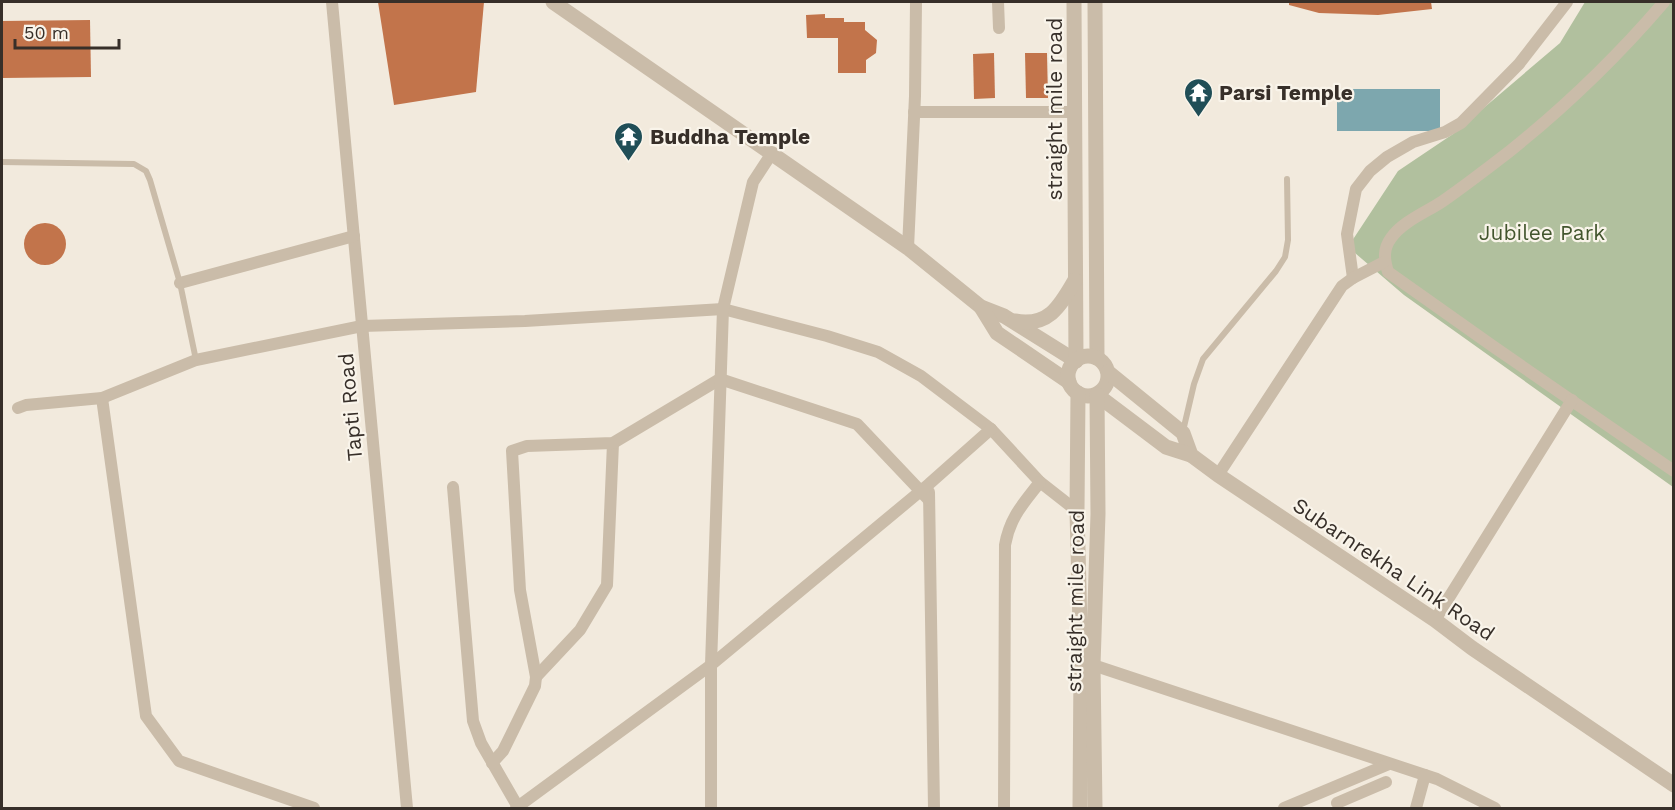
<svg xmlns="http://www.w3.org/2000/svg" width="1675" height="810" font-family="'Work Sans',sans-serif">
<style>
.green{fill:#b1c09e}
.water{fill:#7da7ae}
.building{fill:#c2744b}
.lines{fill:none;stroke-linecap:round;stroke-linejoin:round}
.service{stroke:#cabca9;stroke-width:6}
.minor{stroke:#cabca9;stroke-width:12}
.tertiary{stroke:#cabca9;stroke-width:15}
.labels{text-anchor:middle;dominant-baseline:central;stroke-width:4.5;stroke-linejoin:round;paint-order:stroke}
.poi-label{font-size:21px;font-weight:bold;fill:#372f29;stroke:#f9f4ea;text-anchor:start}
.street-label{font-size:21px;fill:#372f29;stroke:#f9f4ea}
.park-label{font-size:21px;fill:#42552d;stroke:#f9f4ea}
</style>
<rect width="100%" height="100%" fill="#f2eadd"/>
<path class="green" d="M 1585,2 L 1673,2 L 1673,487 L 1404,295 L 1348,247 L 1398,171 L 1453,134 L 1560,43 Z"/>
<rect class="water" x="1337" y="89" width="103" height="42"/>
<g class="building">
<path d="M 378,2 L 484,2 L 476,92 L 394,105 Z"/>
<path d="M 1289,2 L 1431,2 L 1432,9 L 1378,15 L 1319,13 L 1289,5 Z"/>
<path d="M 825,14 L 825,18 L 844,18 L 844,22 L 865,22 L 865,30 L 877,40 L 876,53 L 866,60 L 866,73 L 838,73 L 838,38 L 807,38 L 806,15 Z"/>
<path d="M 90,20 L 91,77 L 2,78 L 2,21 Z"/>
<path d="M 994,53 L 995,98 L 974,99 L 973,54 Z"/>
<path d="M 1025,53 L 1047,53 L 1048,98 L 1026,98 Z"/>
<circle cx="45" cy="244" r="21"/>
</g>
<g class="lines">
<g class="service">
<path d="M 2,162 L 134,164 L 146,171 L 150,180 L 180,283 L 196,360"/>
<path d="M 1183,431 L 1194,384 L 1203,359 L 1276,271 L 1285,257 L 1288,240 L 1287,179"/>
</g>
<g class="minor">
<path d="M 332,2 L 407,808"/>
<path d="M 998,2 L 999,28"/>
<path d="M 1664,2 C 1617,57 1566,106 1510,151 C 1488,168 1466,185 1443,201 C 1427,212 1403,221 1391,238 C 1383,249 1384,259 1388,272 L 1494,347 L 1674,471"/>
<path d="M 914,112 L 1074,112"/>
<path d="M 908,248 L 915,96 L 916,2"/>
<path d="M 1353,278 L 1347,234 L 1356,189 L 1370,171 L 1387,157 L 1413,142 L 1445,132 L 1461,123 L 1519,64 L 1567,2"/>
<path d="M 180,283 L 354,236"/>
<path d="M 102,398 L 146,716 L 179,761 L 314,808"/>
<path d="M 18,408 L 26,405 L 102,398 L 196,360 L 362,326 L 525,321 L 723,309 L 827,336 L 878,352 L 921,376 L 991,429 L 1040,482 L 1077,511"/>
<path d="M 1218,475 L 1342,286 L 1353,278 L 1384,262"/>
<path d="M 453,487 L 473,721 L 481,743 L 518,807"/>
<path d="M 929,492 L 934,808"/>
<path d="M 1435,620 L 1572,400"/>
<path d="M 1093,665 L 1437,779 L 1495,808"/>
<path d="M 536,677 L 580,630 L 607,585 L 613,443"/>
<path d="M 492,763 L 503,751 L 535,686 L 536,677 L 520,590 L 512,451 L 527,446 L 613,443 L 720,379 L 857,424 L 929,500"/>
<path d="M 1337,803 L 1386,782"/>
<path d="M 516,808 L 711,665 L 929,484 L 991,429"/>
<path d="M 711,808 L 711,665 L 723,309 L 753,182 L 772,153"/>
<path d="M 1004,808 L 1005,545 C 1010,517 1023,504 1040,482"/>
<path d="M 1284,808 L 1389,764"/>
<path d="M 1416,808 L 1425,775"/>
</g>
<g class="tertiary">
<path d="M 553,2 L 908,248 L 981,307 L 1004,316 L 1076,361"/>
<path d="M 1074,2 L 1076,361"/>
<path d="M 1095,2 L 1097,358"/>
<path d="M 981,307 L 997,333 L 1069,382"/>
<path d="M 1015,321 C 1049,327 1060,306 1075,280"/>
<circle cx="1088" cy="376" r="20"/>
<path d="M 1108,372 L 1183,433 L 1191,455 L 1218,475 L 1435,620 L 1472,648 L 1674,785"/>
<path d="M 1078,393 L 1077,511 L 1081,665 L 1080,808"/>
<path d="M 1097,395 L 1166,447 L 1191,455"/>
<path d="M 1095,808 L 1093,665 L 1098,514 L 1097,395"/>
</g>
</g>
<defs>
<symbol id="temple-pin" viewBox="-11 -11 22 30"><path d="M0 17L-7.5 6A9.5 9.5 0 1 1 7.5 6Z" fill="#204e57" stroke="#f9f4ea"/><path d="M0-6L5-2H3V0L6.5 2.5H4V6H1.5V3h-3V6H-4V2.5H-6.5L-3 0V-2H-5Z" fill="#fff"/></symbol>
</defs>
<g fill-rule="evenodd">
<use href="#temple-pin" x="1182" y="76" width="33" height="45"/>
<use href="#temple-pin" x="612" y="120" width="33" height="45"/>
</g>
<g class="labels">
<g class="poi-label">
<text x="1219" y="92">Parsi Temple</text>
<text x="650" y="136">Buddha Temple</text>
</g>
<g class="street-label">
<text transform="translate(1054 109) rotate(-90)">straight mile road</text>
<text transform="translate(350 407) rotate(-95)">Tapti Road</text>
<text transform="translate(1394 569) rotate(34)">Subarnrekha Link Road</text>
<text transform="translate(1075 601) rotate(-89)">straight mile road</text>
</g>
<g class="park-label">
<text x="1542" y="232">Jubilee Park</text>
</g>
</g>
<rect width="1675" height="810" fill="none" stroke="#372f29" stroke-width="6"/>
<path d="M15 39v9h104v-9" fill="none" stroke="#372f29" stroke-width="3"/>
<text x="24" y="39" font-size="18" fill="#372f29" stroke="#f9f4ea" stroke-width="4.5" paint-order="stroke">50 m</text>
</svg>
